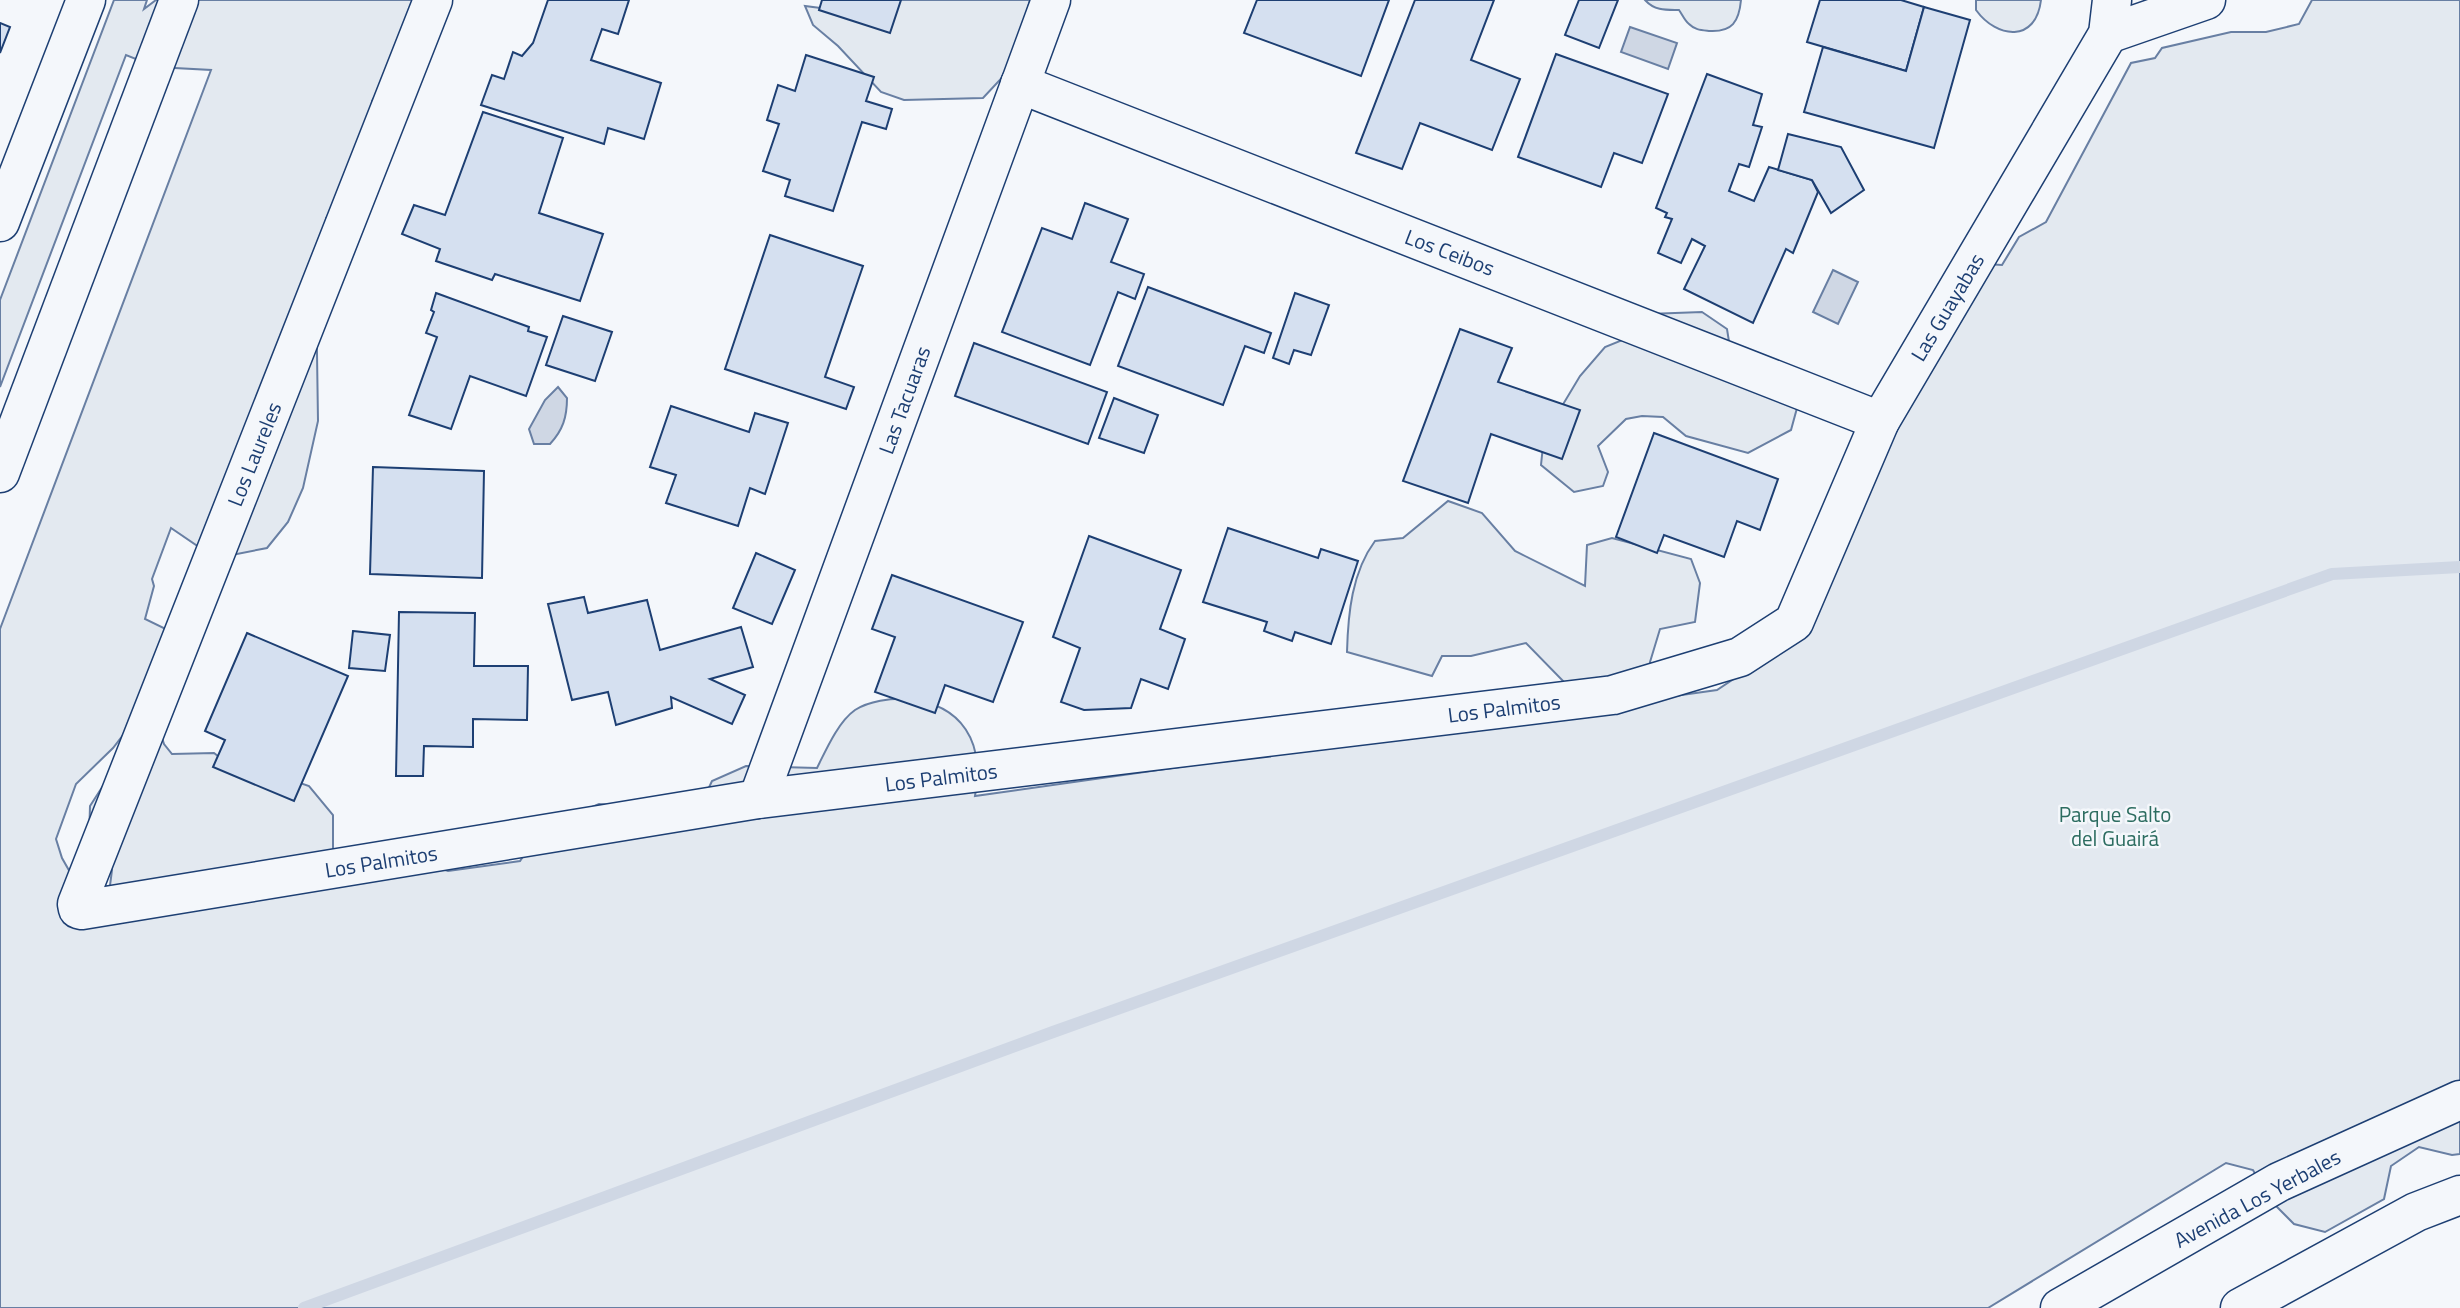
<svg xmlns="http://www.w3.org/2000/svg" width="2460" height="1308" font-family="'Titillium Web',sans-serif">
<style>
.green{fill:#e3e9f0;stroke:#687fa3;stroke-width:2}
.water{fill:#cfd7e4;stroke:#687fa3;stroke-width:2}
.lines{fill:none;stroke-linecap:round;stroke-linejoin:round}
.stream{stroke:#cfd7e4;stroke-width:12}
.building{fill:#d5e0f0;stroke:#1d3f73;stroke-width:2}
.minor-casing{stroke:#1d3f73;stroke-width:41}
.highway-casing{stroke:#1d3f73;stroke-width:41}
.minor{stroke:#f4f7fb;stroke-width:38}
.highway{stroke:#f4f7fb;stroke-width:38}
.labels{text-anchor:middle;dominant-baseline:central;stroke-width:5;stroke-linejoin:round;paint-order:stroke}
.street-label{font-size:21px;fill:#1d3f73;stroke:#f4f7fb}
.park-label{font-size:21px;fill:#2c6c60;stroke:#f4f7fb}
</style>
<rect width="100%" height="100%" fill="#f4f7fb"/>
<g class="green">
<path d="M 114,0 L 147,0 L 144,9 L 156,0 L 417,0 L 407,42 L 372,101 L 369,168 L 355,199 L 326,218 L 325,250 L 316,285 L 318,421 L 303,488 L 288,522 L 267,548 L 232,555 L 199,547 L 171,528 L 152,579 L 154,586 L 145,619 L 174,633 L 153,696 L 113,748 L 76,784 L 56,839 L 62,858 L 79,888 L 108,901 L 112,870 L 89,840 L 90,806 L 108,778 L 156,719 L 164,744 L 172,754 L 214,753 L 242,775 L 277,775 L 309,786 L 333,815 L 333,882 L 413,859 L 448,871 L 520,861 L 532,843 L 563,819 L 599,804 L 698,811 L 712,781 L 746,766 L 817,768 C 826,750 838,722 855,710 C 869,701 891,698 907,699 C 963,704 985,743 975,796 L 1398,736 L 1567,685 L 1526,643 L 1471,656 L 1442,656 L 1432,676 L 1347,652 C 1348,613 1352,572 1375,541 L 1403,538 L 1448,501 L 1482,513 L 1515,551 L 1585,586 L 1587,545 L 1612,538 L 1691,559 L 1700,583 L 1695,622 L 1660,629 L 1650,662 L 1651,679 L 1639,701 L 1717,690 L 1765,658 L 1968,263 L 2002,265 L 2019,237 L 2046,222 L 2131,63 L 2155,58 L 2162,48 L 2231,32 L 2266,32 L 2299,24 L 2312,0 L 2460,0 L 2460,1154 L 2452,1155 L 2419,1147 L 2391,1166 L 2384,1199 L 2325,1232 L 2294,1224 L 2269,1199 L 2253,1170 L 2226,1163 L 1988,1308 L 0,1308 L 0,629 L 211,70 L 156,67 L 126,55 L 0,387 L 0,300 Z"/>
<path d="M 887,0 L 1030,0 L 1012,67 L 983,98 L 904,100 L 881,92 L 838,46 L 813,25 L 805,6 L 867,14 Z"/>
<path d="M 1645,0 L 1741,0 C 1739,22 1732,32 1710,31 C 1701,30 1695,30 1689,24 C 1685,21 1682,14 1679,10 C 1666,10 1655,11 1645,0 Z"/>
<path d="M 1976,0 L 2041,0 C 2036,43 1997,39 1976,10 Z"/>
<path d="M 1702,312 L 1727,329 L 1731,354 L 1797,408 L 1791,430 L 1748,453 L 1686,436 L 1663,417 L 1642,416 L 1626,419 L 1598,446 L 1608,472 L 1603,486 L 1574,492 L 1541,465 L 1544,436 L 1580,376 L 1605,347 L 1630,337 L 1648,314 Z"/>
</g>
<g class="water">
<path d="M 1630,27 L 1677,43 L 1668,69 L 1621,52 Z"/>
<path d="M 1833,270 L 1858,282 L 1838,324 L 1813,312 Z"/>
<path d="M 558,387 L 567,398 C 567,417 563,430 550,444 L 534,444 L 529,429 L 545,400 Z"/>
</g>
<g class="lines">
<path class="stream" d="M 304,1308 L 1053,1032 L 2332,574 L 2460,567"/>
</g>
<g class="building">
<path d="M 548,0 L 629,0 L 618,34 L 602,29 L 591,60 L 661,83 L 644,139 L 608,128 L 604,144 L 481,105 L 492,75 L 504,79 L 513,52 L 522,56 L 533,43 Z"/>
<path d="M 822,0 L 901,0 L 890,33 L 819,10 Z"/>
<path d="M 1257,0 L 1389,0 L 1361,76 L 1244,33 Z"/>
<path d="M 1415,0 L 1494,0 L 1471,60 L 1520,79 L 1492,150 L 1420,123 L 1402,169 L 1356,153 Z"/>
<path d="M 1579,0 L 1618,0 L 1599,48 L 1565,35 Z"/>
<path d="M 1820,0 L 1901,0 L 1924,7 L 1906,71 L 1807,42 Z"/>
<path d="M 1924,7 L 1970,20 L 1934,148 L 1804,112 L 1823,47 L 1906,71 Z"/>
<path d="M 0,23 L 10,27 L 0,53 Z"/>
<path d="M 1556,54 L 1668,94 L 1642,163 L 1614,153 L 1601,187 L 1518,157 Z"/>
<path d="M 806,55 L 874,77 L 866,101 L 892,109 L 886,129 L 862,122 L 833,211 L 785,196 L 790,180 L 763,171 L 779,124 L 767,120 L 778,85 L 795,91 Z"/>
<path d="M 1707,74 L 1762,94 L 1753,125 L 1762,127 L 1749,167 L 1739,164 L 1729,191 L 1754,201 L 1769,167 L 1812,180 L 1818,192 L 1793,253 L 1786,249 L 1753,323 L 1684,289 L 1705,246 L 1692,239 L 1681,263 L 1658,253 L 1672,219 L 1665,217 L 1667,213 L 1656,208 Z"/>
<path d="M 483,112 L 563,138 L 539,213 L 603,234 L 580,301 L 495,274 L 492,280 L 436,261 L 440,249 L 402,234 L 414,205 L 445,215 Z"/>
<path d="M 1788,134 L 1841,147 L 1864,190 L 1831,213 L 1812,180 L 1778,170 Z"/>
<path d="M 1085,203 L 1128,219 L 1111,262 L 1144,274 L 1135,299 L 1118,292 L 1090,365 L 1002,332 L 1042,228 L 1072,239 Z"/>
<path d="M 770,235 L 863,266 L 825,377 L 854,387 L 846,409 L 725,369 Z"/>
<path d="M 1148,287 L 1271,333 L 1264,353 L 1245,346 L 1223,405 L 1118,366 Z"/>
<path d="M 436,293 L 529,327 L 528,331 L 547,337 L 526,396 L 470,376 L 451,429 L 409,415 L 437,337 L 426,333 L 434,312 L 431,310 Z"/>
<path d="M 1295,293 L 1329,305 L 1311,355 L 1294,350 L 1289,364 L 1273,358 Z"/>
<path d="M 563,316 L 612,332 L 595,381 L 546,365 Z"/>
<path d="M 1460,329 L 1512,348 L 1498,382 L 1580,410 L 1562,459 L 1491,434 L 1468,503 L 1403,481 Z"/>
<path d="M 974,343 L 1107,392 L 1088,444 L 955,396 Z"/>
<path d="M 1114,398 L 1158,415 L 1144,453 L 1099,438 Z"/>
<path d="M 671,406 L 749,432 L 755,413 L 788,423 L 765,494 L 750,488 L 738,526 L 666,503 L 676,475 L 650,467 Z"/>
<path d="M 1654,433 L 1778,479 L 1760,530 L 1737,521 L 1724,557 L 1664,535 L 1657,553 L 1616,537 Z"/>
<path d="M 373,467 L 484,471 L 482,578 L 370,574 Z"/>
<path d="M 1228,528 L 1318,558 L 1321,549 L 1358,561 L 1331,644 L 1295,632 L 1292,641 L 1264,631 L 1267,622 L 1203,602 Z"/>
<path d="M 1089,536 L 1181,570 L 1160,629 L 1185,639 L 1168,689 L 1141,679 L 1131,708 L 1084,710 L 1061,702 L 1080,648 L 1053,637 Z"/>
<path d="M 756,553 L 795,570 L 772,624 L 733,608 Z"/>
<path d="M 892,575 L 1023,622 L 993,702 L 945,685 L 935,713 L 875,692 L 895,637 L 872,629 Z"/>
<path d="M 584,597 L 588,613 L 647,600 L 660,650 L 741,627 L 753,667 L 710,679 L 745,695 L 732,724 L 671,697 L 672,708 L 616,725 L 608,692 L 572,700 L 548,604 Z"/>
<path d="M 399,612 L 475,613 L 474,666 L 528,666 L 527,720 L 473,719 L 473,747 L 424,746 L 423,776 L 396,776 Z"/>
<path d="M 353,631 L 390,635 L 385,671 L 349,668 Z"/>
<path d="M 247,633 L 348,676 L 294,801 L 213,767 L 225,740 L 205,731 Z"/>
</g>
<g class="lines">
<defs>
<g id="minor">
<path d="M 433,0 L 77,904 L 78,909 L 82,910 L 758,799 L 1613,695 L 1740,657 L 1794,622 L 1880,421 L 2108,34 L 2112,0"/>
<path d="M 2108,34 L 2206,0"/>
<path d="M 1020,84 L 1880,421"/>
<path d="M 758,799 L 1051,0"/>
<path d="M 2060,1308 L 2279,1182 L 2460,1100"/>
<path d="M 2240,1308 L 2416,1212 L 2460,1195"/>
</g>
<g id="highway">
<path d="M 0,222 L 86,0"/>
<path d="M 0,473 L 179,0"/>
</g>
</defs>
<use href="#minor" class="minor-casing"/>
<use href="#highway" class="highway-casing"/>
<use href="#minor" class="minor"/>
<use href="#highway" class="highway"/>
</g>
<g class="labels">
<g class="street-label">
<text transform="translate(1450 252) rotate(21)">Los Ceibos</text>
<text transform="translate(1947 307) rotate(-59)">Las Guayabas</text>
<text transform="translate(904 400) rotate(-70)">Las Tacuaras</text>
<text transform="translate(254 454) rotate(-68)">Los Laureles</text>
<text transform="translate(1504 708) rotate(-7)">Los Palmitos</text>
<text transform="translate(941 777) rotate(-7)">Los Palmitos</text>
<text transform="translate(381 861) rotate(-9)">Los Palmitos</text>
<text transform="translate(2257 1198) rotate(-28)">Avenida Los Yerbales</text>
</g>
<g class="park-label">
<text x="2115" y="814">Parque Salto<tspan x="2115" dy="24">del Guairá</tspan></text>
</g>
</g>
</svg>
